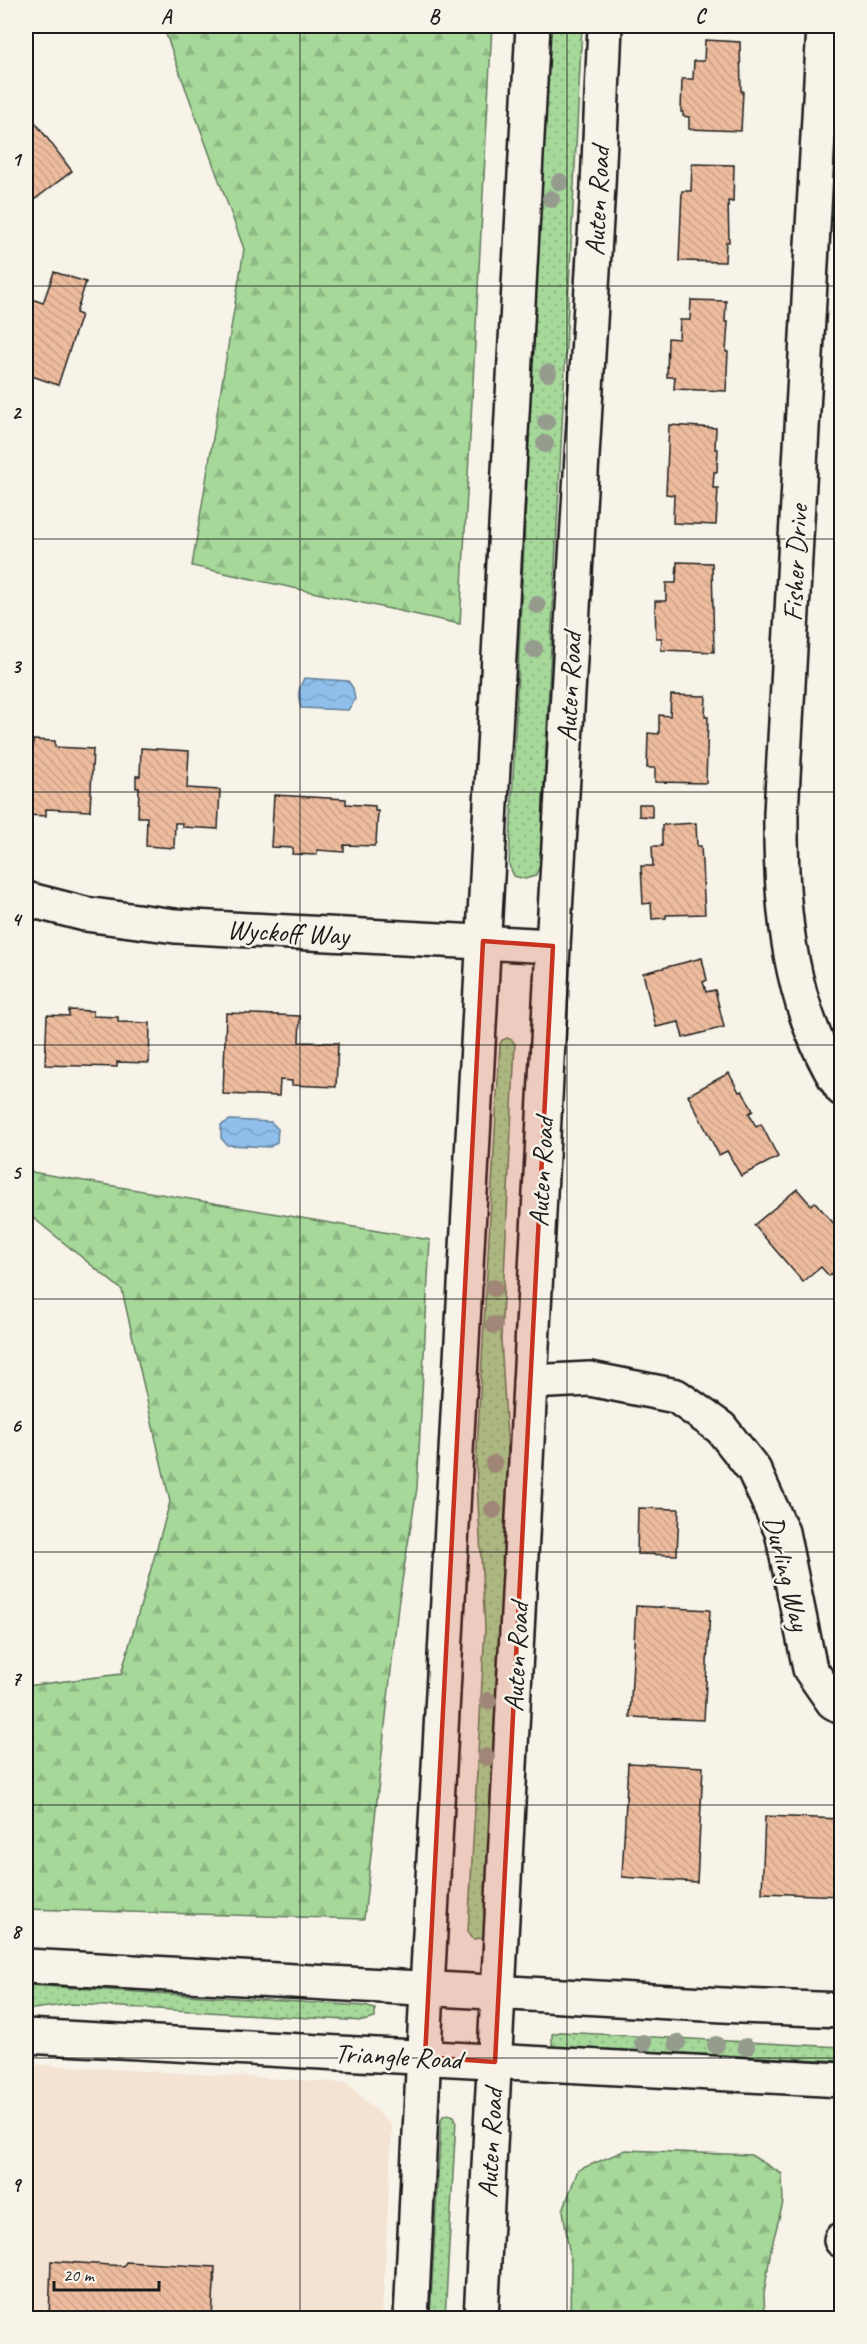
<svg xmlns="http://www.w3.org/2000/svg" width="867" height="2344" font-family="Caveat,sans-serif">
<style>
.built{fill:#f4e2d2}
.grass{fill:url(#grass-dots);stroke:#617a5b;stroke-width:1.5}
.forest{fill:url(#forest-firs);stroke:#617a5b;stroke-width:1.5}
.water{fill:url(#water-waves);stroke:#617e98;stroke-width:1.5}
.building{fill:url(#building-back-hatch);stroke:#1c1c1c;stroke-width:1.5}
.lines{fill:none;stroke-linecap:round;stroke-linejoin:round}
.minor-casing{stroke:#1c1c1c;stroke-width:38}
.minor{stroke:#f7f3e8;stroke-width:33}
.tree{fill:#959c8d}
.marked{fill:#c8321e;fill-opacity:0.2;stroke:#c8321e;stroke-width:4.5;stroke-linejoin:round}
.grid{fill:none;stroke:#1c1c1c;stroke-width:1.5;stroke-opacity:0.55}
.labels{text-anchor:middle;dominant-baseline:central;stroke-width:5;stroke-linejoin:round;paint-order:stroke}
.street-label{font-size:28px;fill:#1c1c1c;stroke:#f7f3e8}
.neatline{fill:none;stroke:#1c1c1c;stroke-width:2}
.grid-label{font-size:20px;text-anchor:middle;font-weight:bold;fill:#1c1c1c}
</style>
<defs>
<pattern id="grass-dots" width="8" height="8" patternUnits="userSpaceOnUse" patternTransform="scale(1.5)"><rect width="8" height="8" fill="#a6d89a"/><path d="M2 2h.1M6 6h.1" fill="none" stroke="#8eb984" stroke-width="1.8" stroke-linecap="round"/></pattern>
<pattern id="forest-firs" width="22" height="20" patternUnits="userSpaceOnUse" patternTransform="scale(1.5)"><rect width="22" height="20" fill="#a6d89a"/><path d="M5 1l3.5 6h-7zM16 11l3.5 6h-7z" fill="#8eb984"/></pattern>
<pattern id="water-waves" width="16" height="10" patternUnits="userSpaceOnUse" patternTransform="scale(1.5)"><rect width="16" height="10" fill="#8fbfea"/><path d="M0 5q4-4 8 0t8 0" fill="none" stroke="#7ba4c8"/></pattern>
<pattern id="building-back-hatch" width="6" height="6" patternUnits="userSpaceOnUse" patternTransform="scale(1.5)"><rect width="6" height="6" fill="#edbc9e"/><path d="M-1 5l2 2M0 0l6 6M5-1l2 2" fill="none" stroke="#cba188"/></pattern>
</defs>
<rect width="100%" height="100%" fill="#f7f3e8"/>
<filter id="ink" filterUnits="userSpaceOnUse"><feTurbulence type="fractalNoise" baseFrequency=".0167" numOctaves="2"/><feDisplacementMap in="SourceGraphic" scale="12" xChannelSelector="R" yChannelSelector="G"/><feConvolveMatrix kernelMatrix="1 2 1 2 8 2 1 2 1" color-interpolation-filters="sRGB"/></filter>
<g filter="url(#ink)">
<path class="built" d="M 26,2064 L 347,2083 L 392,2126 L 382,2318 L 26,2318 Z"/>
<g class="grass">
<path d="M 548,26 L 582,26 L 540,866 L 535,876 L 525,879 L 514,876 L 509,865 Z"/>
<path d="M 507,1038 L 512,1040 L 515,1044 L 501,1340 L 509,1470 L 485,1933 L 482,1938 L 473,1939 L 468,1932 L 485,1628 L 476,1465 L 500,1044 L 502,1040 Z"/>
<path d="M 26,1985 L 364,2006 L 375,2009 L 375,2018 L 363,2021 L 71,2004 L 26,2010 Z"/>
<path d="M 560,2032 L 841,2047 L 841,2061 L 555,2047 L 552,2044 L 552,2034 Z"/>
<path d="M 448,2114 L 454,2116 L 456,2120 L 445,2318 L 430,2318 L 441,2120 L 443,2116 Z"/>
</g>
<g class="forest">
<path d="M 163,26 L 492,26 L 460,624 L 192,566 L 244,249 Z"/>
<path d="M 26,1171 L 430,1240 L 417,1488 L 398,1606 L 364,1919 L 26,1909 L 26,1686 L 121,1674 L 170,1502 L 122,1290 L 26,1212 Z"/>
<path d="M 626,2150 L 751,2155 L 782,2174 L 783,2203 L 771,2249 L 764,2294 L 765,2318 L 570,2318 L 571,2264 L 563,2210 L 578,2170 Z"/>
</g>
<g class="water">
<path d="M 304,678 L 348,681 L 353,688 L 355,700 L 348,710 L 301,708 C 297,694 298,690 304,678 Z"/>
<path d="M 230,1120 L 271,1122 L 278,1129 L 277,1142 L 270,1147 L 227,1145 L 221,1138 L 221,1125 Z"/>
</g>
<g class="building">
<path d="M 705,40 L 740,42 L 741,91 L 743,91 L 741,131 L 689,129 L 689,117 L 683,116 L 683,112 L 681,112 L 682,79 L 693,79 L 694,61 L 704,61 Z"/>
<path d="M 26,110 L 72,171 L 26,206 Z"/>
<path d="M 692,164 L 734,165 L 733,202 L 728,201 L 729,242 L 726,242 L 725,262 L 679,261 L 682,191 L 691,191 Z"/>
<path d="M 54,272 L 86,282 L 76,313 L 81,315 L 58,385 L 26,374 L 26,320 L 32,299 L 43,303 Z"/>
<path d="M 691,300 L 726,301 L 725,322 L 728,322 L 726,352 L 728,352 L 726,391 L 674,389 L 675,377 L 667,377 L 668,338 L 679,339 L 680,320 L 690,320 Z"/>
<path d="M 669,425 L 716,428 L 715,449 L 718,449 L 717,472 L 714,472 L 713,488 L 718,488 L 716,525 L 673,523 L 674,495 L 666,494 Z"/>
<path d="M 677,562 L 712,563 L 714,652 L 661,650 L 662,638 L 656,638 L 655,601 L 666,601 L 666,583 L 676,583 Z"/>
<path d="M 671,695 L 706,696 L 705,717 L 708,717 L 706,783 L 655,782 L 655,768 L 647,768 L 648,733 L 659,734 L 659,715 L 670,716 Z"/>
<path d="M 33,740 L 55,741 L 55,747 L 93,749 L 90,811 L 46,809 L 46,816 L 26,815 L 26,746 L 33,747 Z"/>
<path d="M 141,748 L 189,751 L 187,788 L 220,790 L 218,829 L 182,827 L 182,823 L 175,823 L 174,848 L 146,846 L 147,817 L 138,817 L 139,788 L 136,788 L 136,776 L 140,776 Z"/>
<path d="M 274,795 L 346,799 L 346,804 L 375,806 L 375,811 L 378,811 L 376,842 L 374,846 L 344,845 L 344,852 L 317,850 L 317,855 L 292,854 L 293,848 L 271,847 Z"/>
<path d="M 639,804 L 652,804 L 652,817 L 639,816 Z"/>
<path d="M 696,823 L 697,846 L 701,846 L 705,914 L 666,915 L 666,918 L 652,919 L 651,903 L 643,904 L 641,866 L 653,866 L 652,846 L 662,846 L 662,825 Z"/>
<path d="M 702,958 L 707,980 L 703,982 L 706,992 L 715,990 L 724,1027 L 683,1038 L 679,1022 L 656,1027 L 643,973 Z"/>
<path d="M 69,1010 L 93,1011 L 93,1016 L 118,1017 L 118,1022 L 150,1023 L 149,1063 L 117,1062 L 117,1067 L 45,1065 L 47,1015 L 69,1016 Z"/>
<path d="M 226,1013 L 300,1016 L 299,1042 L 338,1043 L 336,1087 L 292,1085 L 292,1081 L 280,1080 L 279,1096 L 223,1094 Z"/>
<path d="M 729,1073 L 739,1092 L 742,1091 L 753,1111 L 749,1113 L 756,1127 L 761,1124 L 778,1157 L 741,1176 L 727,1151 L 719,1155 L 688,1095 Z"/>
<path d="M 797,1189 L 811,1205 L 815,1202 L 842,1233 L 842,1266 L 829,1276 L 821,1267 L 803,1282 L 754,1225 Z"/>
<path d="M 638,1508 L 679,1509 L 677,1555 L 637,1554 Z"/>
<path d="M 636,1606 L 710,1610 L 704,1720 L 630,1717 Z"/>
<path d="M 628,1763 L 703,1767 L 697,1882 L 622,1877 Z"/>
<path d="M 765,1816 L 842,1819 L 842,1896 L 762,1893 Z"/>
<path d="M 51,2261 L 124,2266 L 126,2262 L 215,2267 L 212,2318 L 49,2318 Z"/>
</g>
<g class="lines">
<defs>
<g id="minor">
<path d="M 824,26 L 781,813 C 780,907 789,1008 842,1089"/>
<path d="M 26,899 L 85,914 L 175,926 L 553,946"/>
<path d="M 530,1382 L 590,1379 L 676,1396 L 721,1428 L 754,1470 L 782,1532 L 810,1669 L 833,1702 L 842,1707"/>
<path d="M 26,1966 L 741,2006 L 842,2010"/>
<path d="M 26,2036 L 842,2080"/>
<path d="M 841,2240 L 842,2240"/>
<path d="M 411,2318 L 427,1989 L 533,26"/>
<path d="M 481,2318 L 553,946 L 598,186 L 605,26"/>
</g>
</defs>
<use href="#minor" class="minor-casing"/>
<use href="#minor" class="minor"/>
</g>
<g class="tree">
<circle cx="560" cy="182" r="9"/>
<circle cx="551" cy="199" r="9"/>
<circle cx="548" cy="373" r="9"/>
<circle cx="546" cy="422" r="9"/>
<circle cx="545" cy="444" r="9"/>
<circle cx="537" cy="605" r="9"/>
<circle cx="534" cy="649" r="9"/>
<circle cx="494" cy="1288" r="9"/>
<circle cx="494" cy="1325" r="9"/>
<circle cx="494" cy="1464" r="9"/>
<circle cx="493" cy="1510" r="9"/>
<circle cx="488" cy="1701" r="9"/>
<circle cx="486" cy="1757" r="9"/>
<circle cx="643" cy="2043" r="9"/>
<circle cx="677" cy="2043" r="9"/>
<circle cx="716" cy="2045" r="9"/>
<circle cx="746" cy="2047" r="9"/>
</g>
</g>
<path class="marked" d="M 483,941 L 553,946 L 495,2062 L 425,2057 Z"/>
<path class="grid" d="M 300,26 L 300,2318M 567,26 L 567,2318M 26,286 L 842,286M 26,539 L 842,539M 26,792 L 842,792M 26,1045 L 842,1045M 26,1299 L 842,1299M 26,1552 L 842,1552M 26,1805 L 842,1805M 26,2058 L 842,2058"/>
<g class="labels">
<g class="street-label">
<text transform="translate(597 201) rotate(-87)">Auten Road</text>
<text transform="translate(795 563) rotate(-87)">Fisher Drive</text>
<text transform="translate(569 687) rotate(-87)">Auten Road</text>
<text transform="translate(288 932) rotate(3)">Wyckoff Way</text>
<text transform="translate(541 1172) rotate(-87)">Auten Road</text>
<text transform="translate(787 1573) rotate(76)">Durling Way</text>
<text transform="translate(516 1657) rotate(-87)">Auten Road</text>
<text transform="translate(398 2056) rotate(3)">Triangle Road</text>
<text transform="translate(490 2143) rotate(-87)">Auten Road</text>
</g>
</g>
<rect width="867" height="2344" fill="none" stroke="#f7f3e8" stroke-width="66"/>
<path d="M54 2281v9h105v-9" fill="none" stroke="#1c1c1c" stroke-width="3"/>
<text x="63" y="2281" font-size="18" fill="#1c1c1c" stroke="#f7f3e8" stroke-width="4.5" paint-order="stroke">20 m</text>
<rect x="33" y="33" width="801" height="2278" class="neatline"/>
<g class="grid-label">
<text x="166" y="23">A</text>
<text x="434" y="23">B</text>
<text x="700" y="23">C</text>
<text x="16" y="166">1</text>
<text x="16" y="419">2</text>
<text x="16" y="673">3</text>
<text x="16" y="926">4</text>
<text x="16" y="1179">5</text>
<text x="16" y="1432">6</text>
<text x="16" y="1685">7</text>
<text x="16" y="1938">8</text>
<text x="16" y="2191">9</text>
</g>
</svg>
